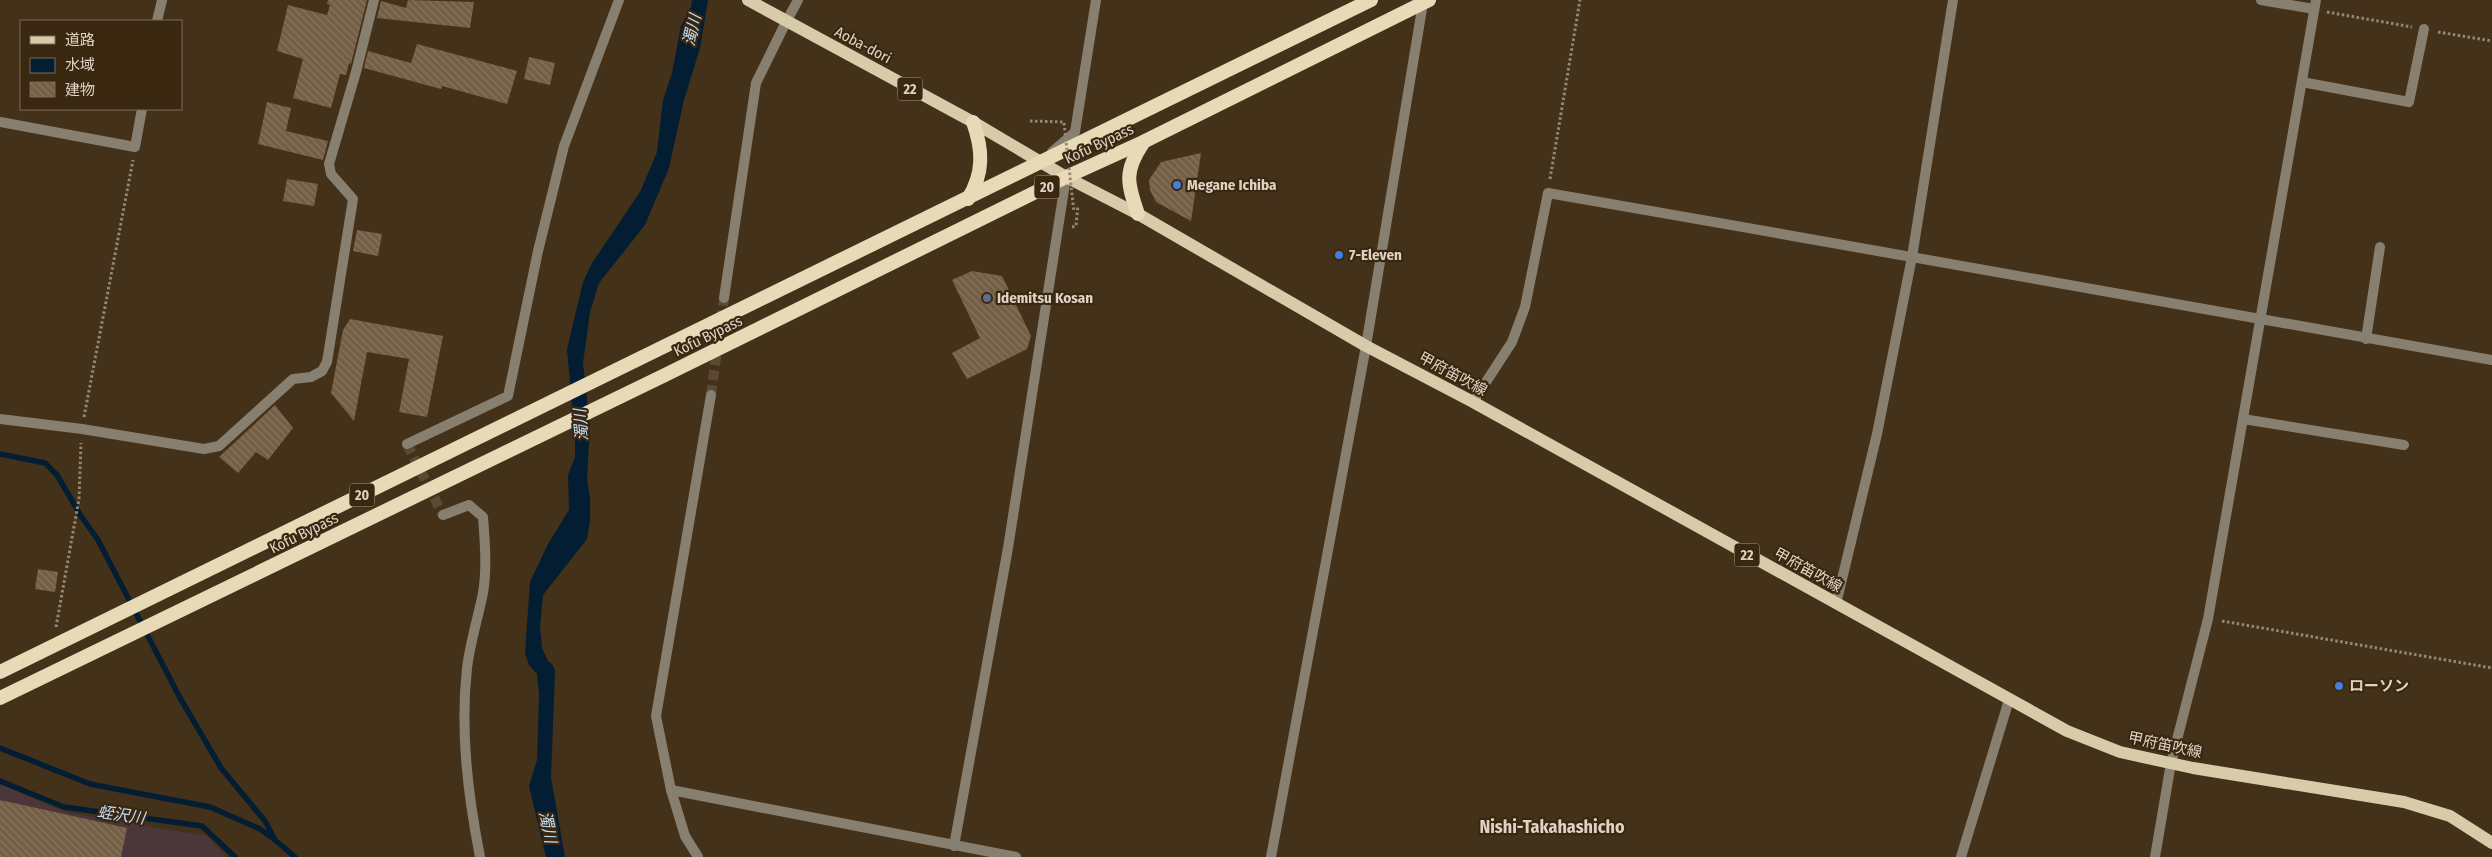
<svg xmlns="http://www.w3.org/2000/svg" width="2492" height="857" font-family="'Fira Sans Condensed','Noto Sans JP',sans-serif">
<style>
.commercial{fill:#4b363a}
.water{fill:#031d33}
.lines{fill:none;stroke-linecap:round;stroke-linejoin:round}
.stream{stroke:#031d33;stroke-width:5.5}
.building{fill:url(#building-back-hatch)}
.minor-tunnel{stroke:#5b4934;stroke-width:10;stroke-dasharray:10 5;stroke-linecap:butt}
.path{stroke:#968775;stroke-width:3;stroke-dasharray:2.5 2.5;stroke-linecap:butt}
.service{stroke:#878070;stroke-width:10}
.minor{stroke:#878070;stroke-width:10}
.primary{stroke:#d8cbaa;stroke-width:12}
.trunk{stroke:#e8dab6;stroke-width:14}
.path-bridge{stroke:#968775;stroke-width:3;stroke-dasharray:2.5 2.5;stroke-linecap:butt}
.shop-dot{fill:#3f7fe0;stroke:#3a270f;stroke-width:2}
.service-dot{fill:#5c6f8a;stroke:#3a270f;stroke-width:2}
.labels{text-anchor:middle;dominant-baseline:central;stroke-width:4.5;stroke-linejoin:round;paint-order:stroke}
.shield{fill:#3a270f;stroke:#ae9f8e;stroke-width:1}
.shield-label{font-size:14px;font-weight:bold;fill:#dfd2c5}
.street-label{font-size:15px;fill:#dfd2c5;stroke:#3a270f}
.poi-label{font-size:15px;font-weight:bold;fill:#dfd2c5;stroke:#3a270f;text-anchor:start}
.water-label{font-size:16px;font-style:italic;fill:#bedbf8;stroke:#3a270f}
.quarter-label{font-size:18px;font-weight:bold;fill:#dfd2c5;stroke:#3a270f}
</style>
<defs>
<pattern id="building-back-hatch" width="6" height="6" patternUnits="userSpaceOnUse" patternTransform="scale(1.25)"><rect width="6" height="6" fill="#745e45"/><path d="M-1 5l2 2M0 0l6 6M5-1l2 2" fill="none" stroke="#87745e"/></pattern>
</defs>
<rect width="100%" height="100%" fill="#44311a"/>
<path class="commercial" d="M 0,784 L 65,812 L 207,836 L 226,857 L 0,857 Z"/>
<path class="water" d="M 692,0 L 708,0 L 700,48 L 684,100 L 669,168 L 645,225 L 599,283 L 590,312 L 583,363 L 590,426 L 587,479 L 590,499 L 590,520 L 587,539 L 543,595 L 540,627 L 542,648 L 548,661 L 552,664 L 555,670 L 551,778 L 565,857 L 546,857 L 529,786 L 537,760 L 539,695 L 537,674 L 529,665 L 525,653 L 530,582 L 548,544 L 569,510 L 568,475 L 575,457 L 575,438 L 567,349 L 583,282 L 592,263 L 640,192 L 657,152 L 663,100 L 672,73 L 681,26 L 691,7 Z"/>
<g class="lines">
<g class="stream">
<path d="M 0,454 L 45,463 L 57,475 L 81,516 L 98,540 L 179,696 L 221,768 L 265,821 L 275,840 L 295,857"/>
<path d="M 0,748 L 90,784 L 210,807 L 260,829 L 274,839"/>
<path d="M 0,781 L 64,807 L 202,826 L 235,857"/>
</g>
</g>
<g class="building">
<path d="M 328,0 L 367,0 L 351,64 L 349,63 L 346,75 L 340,74 L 331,108 L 293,98 L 303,59 L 277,51 L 288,5 L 327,15 L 330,5 L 327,4 Z"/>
<path d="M 408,0 L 474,2 L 470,28 L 377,18 L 381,1 L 406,8 Z"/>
<path d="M 417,44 L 517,71 L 507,104 L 442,86 L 441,89 L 364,68 L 368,51 L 411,63 Z"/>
<path d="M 529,57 L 555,63 L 550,85 L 524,79 Z"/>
<path d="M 267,102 L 291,108 L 286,131 L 328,141 L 323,160 L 258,144 Z"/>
<path d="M 1201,153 L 1191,221 L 1156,202 L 1150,190 L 1149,180 L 1161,162 Z"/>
<path d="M 287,179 L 318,184 L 314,206 L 283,201 Z"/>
<path d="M 357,230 L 382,234 L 378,256 L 353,251 Z"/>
<path d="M 972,271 L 1002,276 L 1031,336 L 1027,349 L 967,379 L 952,353 L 980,338 L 952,280 Z"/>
<path d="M 350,319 L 443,336 L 427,417 L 399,412 L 409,359 L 367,352 L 354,421 L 331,393 L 343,330 Z"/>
<path d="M 275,405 L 293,428 L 268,460 L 256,452 L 238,473 L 219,457 Z"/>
<path d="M 38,569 L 58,572 L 55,592 L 35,589 Z"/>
<path d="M 0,800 L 127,828 L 121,857 L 0,857 Z"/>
</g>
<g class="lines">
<g class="minor-tunnel">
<path d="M 711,395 L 724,298"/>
<path d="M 407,444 L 443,515"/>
</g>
<g class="path">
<path d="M 2327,12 L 2412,27"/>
<path d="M 2438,32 L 2492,41"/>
<path d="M 1030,121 L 1064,122"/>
<path d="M 1550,179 L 1580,0"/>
<path d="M 1072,227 L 1076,226 L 1078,205"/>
<path d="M 84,417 L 133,160"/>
<path d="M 2222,621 L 2492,668"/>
<path d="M 56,627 L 79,499 L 81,443"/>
</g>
<g class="service">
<path d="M 786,22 L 798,0"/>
<path d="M 1912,257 L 1953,0"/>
<path d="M 0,419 L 82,429 L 204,449 L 219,446 L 293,379 L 311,377 L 322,371 L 327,362 L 353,199 L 331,174 L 329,164 L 356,72 L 374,0"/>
</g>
<g class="minor">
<path d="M 2261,0 L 2314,9"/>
<path d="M 157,21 L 162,0"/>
<path d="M 2302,82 L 2409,102 L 2424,29"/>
<path d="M 0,122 L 135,147 L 142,109"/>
<path d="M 1052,152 L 1075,132 L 1096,0"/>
<path d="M 724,298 L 756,83 L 786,22"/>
<path d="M 2366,339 L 2380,247"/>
<path d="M 1473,402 L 1512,342 L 1525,307 L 1548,193 C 1863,247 2177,307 2492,360"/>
<path d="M 2243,419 L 2404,445"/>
<path d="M 407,444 L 508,396 L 538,251 L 564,146 L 619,0"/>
<path d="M 443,515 L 469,505 L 483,517 C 485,542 487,569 483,593 C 478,618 470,643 467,668 C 460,731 468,795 480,857"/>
<path d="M 1836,604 L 1877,434 L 1912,257"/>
<path d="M 671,790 L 1016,857"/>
<path d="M 954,846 L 1008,548 L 1066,177"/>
<path d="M 698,857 L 685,836 L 671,790 L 656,716 L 711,395"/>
<path d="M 1271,857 L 1366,346 L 1423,3"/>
<path d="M 1961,857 L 2009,700"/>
<path d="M 2155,857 L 2171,763 L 2208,619 L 2316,0"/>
</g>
<path class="primary" d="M 748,0 L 973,122 L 1066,177 L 1138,214 L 1366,346 L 1473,402 L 2067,731 L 2120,752 L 2193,768 L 2404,802 L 2450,816 L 2492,843"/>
<g class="trunk">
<path d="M 968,199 C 984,173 983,150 973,122"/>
<path d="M 1138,214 C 1127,183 1124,171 1143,143"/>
<path d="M 0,672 L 1371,0"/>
<path d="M 0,698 L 665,375 L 1066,177 L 1143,142 L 1429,0"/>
</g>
<path class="path-bridge" d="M 1064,123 L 1074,212"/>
</g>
<g class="shop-dot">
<circle cx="1177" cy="185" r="5"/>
<circle cx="1339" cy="255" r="5"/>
<circle cx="2339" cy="686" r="5"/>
</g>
<circle class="service-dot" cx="987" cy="298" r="5"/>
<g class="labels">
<g class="shield">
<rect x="897.5" y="77.5" width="25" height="23" rx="4"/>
<rect x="1034.5" y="175.5" width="25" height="23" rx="4"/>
<rect x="349.5" y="483.5" width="25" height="23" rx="4"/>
<rect x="1734.5" y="543.5" width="25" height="23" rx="4"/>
</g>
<g class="shield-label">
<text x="910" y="89">22</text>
<text x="1047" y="187">20</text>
<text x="362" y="495">20</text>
<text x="1747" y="555">22</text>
</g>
<g class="street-label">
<text transform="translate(863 45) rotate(28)">Aoba-dori</text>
<text transform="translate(1099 144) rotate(-25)">Kofu Bypass</text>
<text transform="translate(708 336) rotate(-26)">Kofu Bypass</text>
<text transform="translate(1453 374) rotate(28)">甲府笛吹線</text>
<text transform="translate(304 533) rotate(-26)">Kofu Bypass</text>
<text transform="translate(1808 570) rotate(29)">甲府笛吹線</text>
<text transform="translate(2165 745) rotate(12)">甲府笛吹線</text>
</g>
<g class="poi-label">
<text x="1187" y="185">Megane Ichiba</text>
<text x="1349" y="255">7-Eleven</text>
<text x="997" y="298">Idemitsu Kosan</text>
<text x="2349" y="686">ローソン</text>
</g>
<g class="water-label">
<text transform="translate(692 30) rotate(-77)">濁川</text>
<text transform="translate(581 425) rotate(-95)">濁川</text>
<text transform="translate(121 815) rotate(8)">蛭沢川</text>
<text transform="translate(548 827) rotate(78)">濁川</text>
</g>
<g class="quarter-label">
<text x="1552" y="827">Nishi-Takahashicho</text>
</g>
</g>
<rect x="20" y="20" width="162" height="90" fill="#3a270f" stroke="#7c6b58"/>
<rect x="30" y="36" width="25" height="8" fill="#d8cbaa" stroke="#7c6b58"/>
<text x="65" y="45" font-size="15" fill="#dfd2c5">道路</text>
<rect x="30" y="58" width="25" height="15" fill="#031d33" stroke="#7c6b58"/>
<text x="65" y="70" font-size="15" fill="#dfd2c5">水域</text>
<rect x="30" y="82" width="25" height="15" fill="url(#building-back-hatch)" stroke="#7c6b58"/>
<text x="65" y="95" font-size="15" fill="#dfd2c5">建物</text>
</svg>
